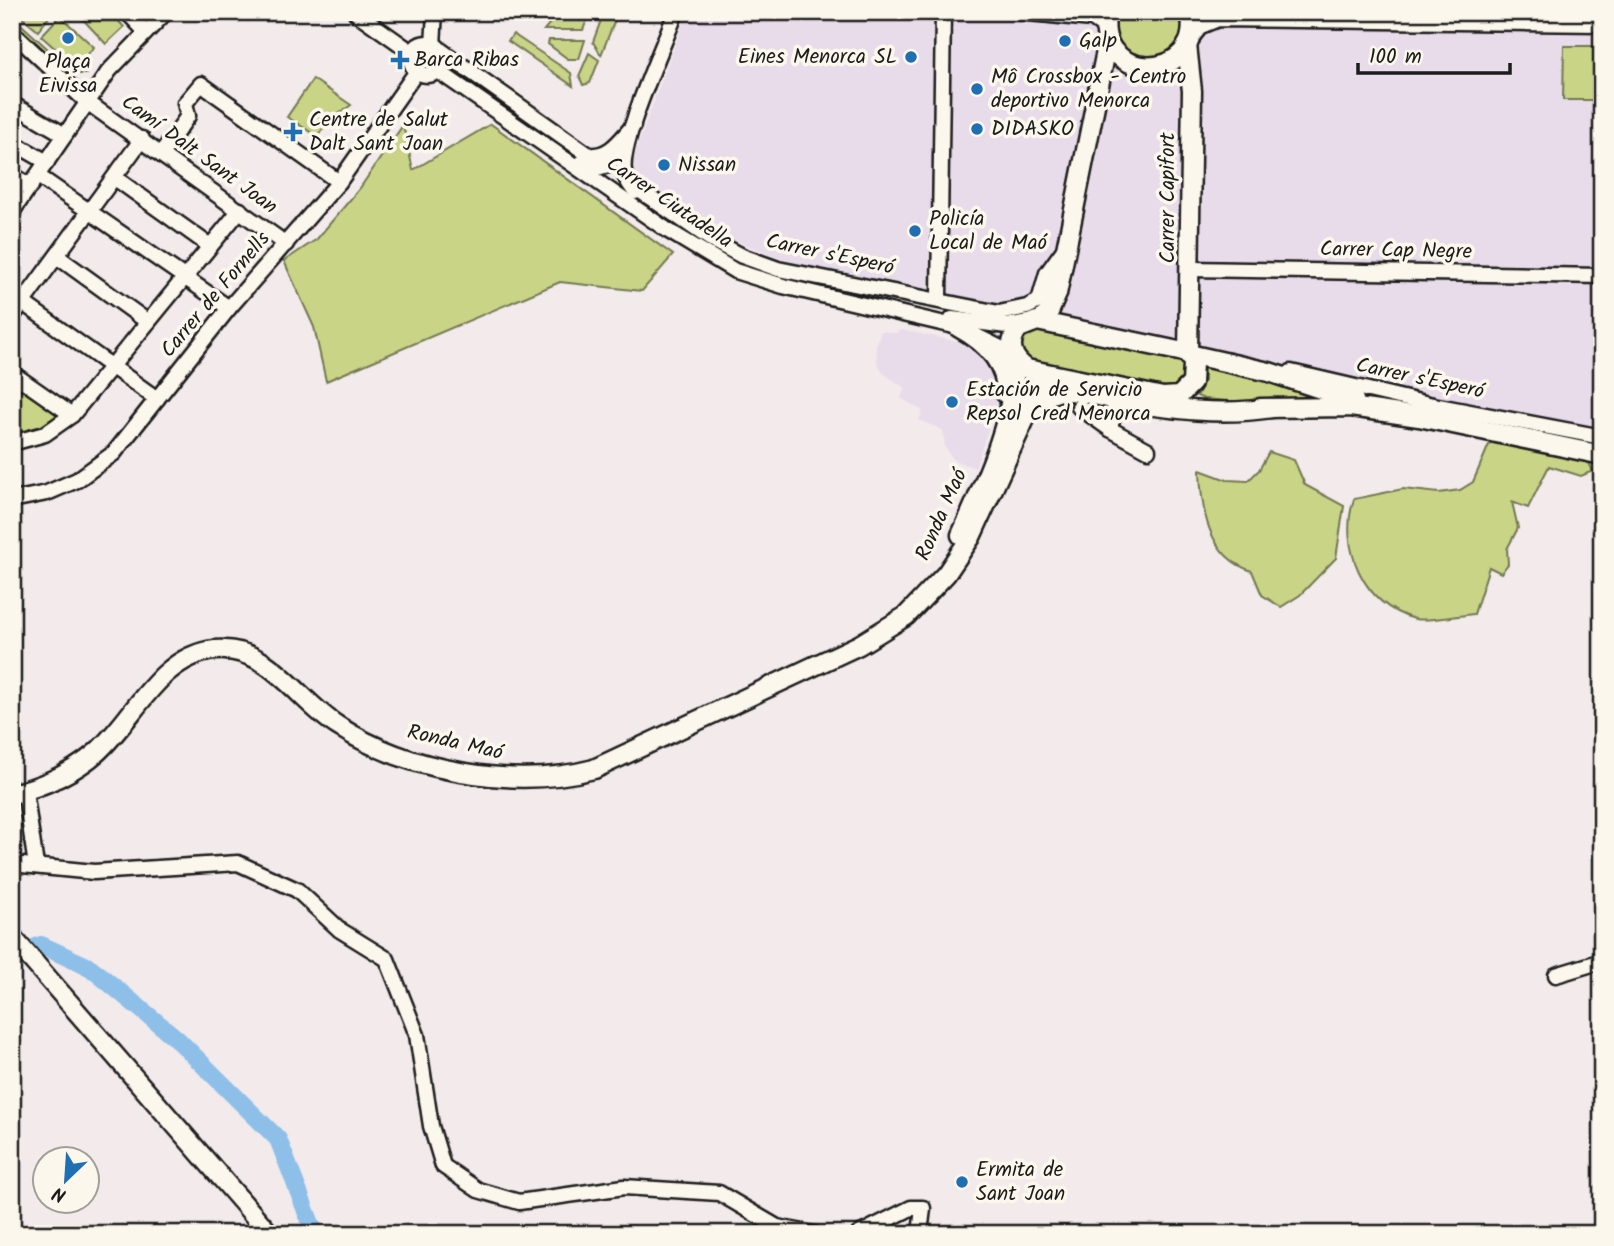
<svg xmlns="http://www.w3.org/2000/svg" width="1614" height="1246" font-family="Kalam,sans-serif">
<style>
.built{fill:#e8dbea}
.green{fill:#c9d487;stroke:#727852;stroke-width:2}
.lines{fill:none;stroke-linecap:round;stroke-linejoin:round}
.river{stroke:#8dbfe9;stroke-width:18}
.minor-casing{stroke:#1c1c1c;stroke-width:19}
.major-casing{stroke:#1c1c1c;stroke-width:23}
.minor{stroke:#fbf7ec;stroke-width:14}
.major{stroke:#fbf7ec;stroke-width:18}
.poi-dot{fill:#1f6fb2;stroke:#fbf7ec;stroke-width:2.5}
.labels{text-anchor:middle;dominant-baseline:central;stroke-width:7;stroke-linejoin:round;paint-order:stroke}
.poi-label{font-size:21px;fill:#1c1c1c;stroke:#fbf7ec;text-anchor:start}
.street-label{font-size:21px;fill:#1c1c1c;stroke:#fbf7ec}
</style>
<rect width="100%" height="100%" fill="#f2eaeb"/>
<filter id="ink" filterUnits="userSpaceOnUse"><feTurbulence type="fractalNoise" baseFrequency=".0143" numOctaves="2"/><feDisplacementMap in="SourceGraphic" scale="14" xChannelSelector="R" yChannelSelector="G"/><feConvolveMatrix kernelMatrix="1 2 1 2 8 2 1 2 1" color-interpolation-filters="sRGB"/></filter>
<g filter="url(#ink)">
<g class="built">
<path d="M 687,12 L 1602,12 L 1602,439 L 1205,347 L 793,263 L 703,228 L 628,172 Z"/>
<path d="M 901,330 L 964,343 L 977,348 L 995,363 L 999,396 L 975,468 L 954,460 L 945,447 L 943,430 L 919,420 L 923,411 L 901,398 L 905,388 L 882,372 L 877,361 L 876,346 L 881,331 L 895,333 Z"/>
</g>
<g class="green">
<path d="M 15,12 L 53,12 L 38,31 Z"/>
<path d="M 76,12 L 110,12 L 124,27 L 106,44 Z"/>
<path d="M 559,12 L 590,12 L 583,30 L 544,30 Z"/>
<path d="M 604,12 L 618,12 L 601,55 L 593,42 Z"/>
<path d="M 1116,12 L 1183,12 L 1185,20 L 1180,44 L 1160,59 L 1135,57 C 1117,45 1113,33 1116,12 Z"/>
<path d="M 12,16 L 72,71 L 88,74 L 71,74 L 12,21 Z"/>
<path d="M 60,16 L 94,47 L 76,67 L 41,36 Z"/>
<path d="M 513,34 L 571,73 L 573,86 L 508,41 Z"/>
<path d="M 549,40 L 585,40 L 579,59 L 568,59 L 548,44 Z"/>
<path d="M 1564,46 L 1602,46 L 1602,100 L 1563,100 Z"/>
<path d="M 589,53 L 599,60 L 590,83 L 583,85 L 579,76 Z"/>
<path d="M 313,79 L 351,105 L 332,119 L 317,136 L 287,117 Z"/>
<path d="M 491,124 L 673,255 L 642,291 L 560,282 L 326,381 L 314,327 L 284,261 L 317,239 L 360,188 L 403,125 L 413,170 Z"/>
<path d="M 1031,329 L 1178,356 L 1184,363 L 1185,381 L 1172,391 L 1035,366 L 1019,353 L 1023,334 Z"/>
<path d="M 1204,363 L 1231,368 L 1324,399 L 1254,403 L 1204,399 L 1197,396 L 1204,381 Z"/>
<path d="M 12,377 L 67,415 L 56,425 L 12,440 Z"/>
<path d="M 1491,440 L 1588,461 L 1593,471 L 1581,476 L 1549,466 L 1528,508 L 1512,502 L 1518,528 L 1507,549 L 1508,564 L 1501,573 L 1489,567 L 1474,614 C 1460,615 1427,622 1415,619 C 1363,606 1338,546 1354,499 L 1403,489 L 1439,493 L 1460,490 L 1473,482 Z"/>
<path d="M 1269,452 L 1294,460 L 1305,485 L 1344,506 L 1336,558 L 1300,595 L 1281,607 L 1262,595 L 1252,571 C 1208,557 1201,509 1200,470 L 1227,480 L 1248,481 L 1259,470 Z"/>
</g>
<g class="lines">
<path class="river" d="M 12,957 L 41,945 L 91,968 L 176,1038 L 278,1139 L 315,1234"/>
<defs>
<g id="minor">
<path d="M 127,12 L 145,31"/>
<path d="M 355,12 L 413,53"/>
<path d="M 1018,12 L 1092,19 L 1105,28"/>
<path d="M 12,32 L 87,102 L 286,244"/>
<path d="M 1189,41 L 1201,26 L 1218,19 L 1602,24"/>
<circle cx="427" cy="59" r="16"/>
<path d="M 433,45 L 435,12"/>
<path d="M 439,49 L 589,155 C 610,157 620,140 633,126"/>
<path d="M 438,71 L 667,230 L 735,271 L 783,286 L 958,327 L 1013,354"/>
<path d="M 12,104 L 65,135"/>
<path d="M 12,142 L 47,162"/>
<path d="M 162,153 L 188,116 L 185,103 L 201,84 L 339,182"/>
<path d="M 581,163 L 594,169 L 608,165 L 622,146"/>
<path d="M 12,175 L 31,186"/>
<path d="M 38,176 L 229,308"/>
<path d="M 115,178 L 210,246"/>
<path d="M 630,184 L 712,240 L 742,256 L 778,269 L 999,313 L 1027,307 L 1039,301 L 1047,273 L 1065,248"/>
<path d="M 635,192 C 631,186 625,179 624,172 C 619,142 664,45 676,12"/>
<path d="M 12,212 L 109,71 L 166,12"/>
<path d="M 58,257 L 148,322"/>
<path d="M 1190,269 L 1602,276"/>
<path d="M 12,295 L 157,399"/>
<path d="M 939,298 L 943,12"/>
<path d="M 12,317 L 142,139"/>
<path d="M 952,319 L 1007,326 L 1029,322"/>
<path d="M 1291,372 L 1433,405 L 1602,437"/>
<path d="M 12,373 L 72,415"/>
<path d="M 1116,400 L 1110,429 L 1148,450"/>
<path d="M 1079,407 L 1110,429"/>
<path d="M 12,443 L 45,434 L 72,415 L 240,210"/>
<path d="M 12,500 L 47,493 L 77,480 L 114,453 L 229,308 L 339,182 L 417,71"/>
<path d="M 25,790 L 36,866"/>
<path d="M 12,864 L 94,872 L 238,863 L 297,890 L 340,930 L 387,959 L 417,1035 L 431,1126 L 443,1166 L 478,1190 L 519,1202 L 624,1187 L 719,1193 L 777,1227 L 814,1234"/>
<path d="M 1556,975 L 1602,961"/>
<path d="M 859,1234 L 911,1208 L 923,1208 L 920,1234"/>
</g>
<g id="major">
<path d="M 1107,12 C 1091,85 1207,84 1190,12"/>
<path d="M 1187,45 L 1192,91 L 1188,353"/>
<path d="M 1037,321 L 1188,353 L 1193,363 L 1192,383 L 1179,396 L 1163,397 L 1027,369 C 1011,358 1007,343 1019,328 Z"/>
<path d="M 1040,321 L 1049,312 L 1057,294 L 1108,41"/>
<path d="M 958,327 C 984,341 1007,362 1006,394"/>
<path d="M 1189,354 L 1269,372 L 1354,400"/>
<path d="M 1260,408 L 1351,407 L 1419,417 L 1602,455"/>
<path d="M 1019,411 L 1042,381 L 1055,376"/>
<path d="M 961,535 C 983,486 1019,410 1014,356"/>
<path d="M 12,794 C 44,786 73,773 97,752 C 135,718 159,656 215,650 C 269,645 297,700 338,726 C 407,771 514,790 594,769 L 859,645 L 906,616 L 946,574 L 971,537 L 1025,419 C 1033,406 1047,392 1063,391 C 1082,390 1103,398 1121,401 C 1172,409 1220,416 1272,408"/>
<path d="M 12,937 L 270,1234"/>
</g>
</defs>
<use href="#minor" class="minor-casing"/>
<use href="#major" class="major-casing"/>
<use href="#minor" class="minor"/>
<use href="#major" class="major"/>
</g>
</g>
<g class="poi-dot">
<circle cx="68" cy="38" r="7"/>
<circle cx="1065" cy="41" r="7"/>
<circle cx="911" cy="57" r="7"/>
<path d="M396.5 49.5h7v7h7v7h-7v7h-7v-7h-7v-7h7z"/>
<circle cx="977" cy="89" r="7"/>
<circle cx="977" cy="129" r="7"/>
<path d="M289.5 121.5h7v7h7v7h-7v7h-7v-7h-7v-7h7z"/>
<circle cx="664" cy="165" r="7"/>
<circle cx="915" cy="231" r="7"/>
<circle cx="952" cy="402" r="7"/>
<circle cx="962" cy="1182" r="7"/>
</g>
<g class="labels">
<g class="poi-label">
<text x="1079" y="41">Galp</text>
<text x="897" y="57" text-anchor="end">Eines Menorca SL</text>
<text x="414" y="60">Barca Ribas</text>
<text x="68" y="62" text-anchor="middle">Plaça<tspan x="68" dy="24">Eivissa</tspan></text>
<text x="991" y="77">Mô Crossbox - Centro<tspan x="991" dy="24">deportivo Menorca</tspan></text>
<text x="309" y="120">Centre de Salut<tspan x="309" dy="24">Dalt Sant Joan</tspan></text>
<text x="991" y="129">DIDASKO</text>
<text x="678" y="165">Nissan</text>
<text x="929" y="219">Policía<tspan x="929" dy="24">Local de Maó</tspan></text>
<text x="966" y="390">Estación de Servicio<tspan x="966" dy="24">Repsol Cred Menorca</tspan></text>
<text x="976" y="1170">Ermita de<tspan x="976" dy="24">Sant Joan</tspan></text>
</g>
<g class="street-label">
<text transform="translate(199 155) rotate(36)">Camí Dalt Sant Joan</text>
<text transform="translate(1168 198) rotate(-90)">Carrer Capifort</text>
<text transform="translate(669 203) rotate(34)">Carrer Ciutadella</text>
<text transform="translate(1396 251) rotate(1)">Carrer Cap Negre</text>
<text transform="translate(830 255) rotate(12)">Carrer s'Esperó</text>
<text transform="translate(216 295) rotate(-50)">Carrer de Fornells</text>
<text transform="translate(1420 379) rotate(12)">Carrer s'Esperó</text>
<text transform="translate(942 515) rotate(-66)">Ronda Maó</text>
<text transform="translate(455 743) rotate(13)">Ronda Maó</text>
</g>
</g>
<rect width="1614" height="1246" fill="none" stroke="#fbf7ec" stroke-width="42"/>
<rect x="21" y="21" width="1572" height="1204" fill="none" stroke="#1c1c1c" stroke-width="2.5" filter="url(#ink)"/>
<g transform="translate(66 1180) rotate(205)"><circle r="33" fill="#fbf7ec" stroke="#a29f99" stroke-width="2"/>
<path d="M0-5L12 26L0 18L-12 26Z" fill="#1f6fb2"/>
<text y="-10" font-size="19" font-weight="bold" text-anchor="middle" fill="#1c1c1c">N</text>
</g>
<path d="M1358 63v10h152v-10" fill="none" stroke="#1c1c1c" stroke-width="3.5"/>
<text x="1369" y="63" font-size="21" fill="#1c1c1c" stroke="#fbf7ec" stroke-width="5" paint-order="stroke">100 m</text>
</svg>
